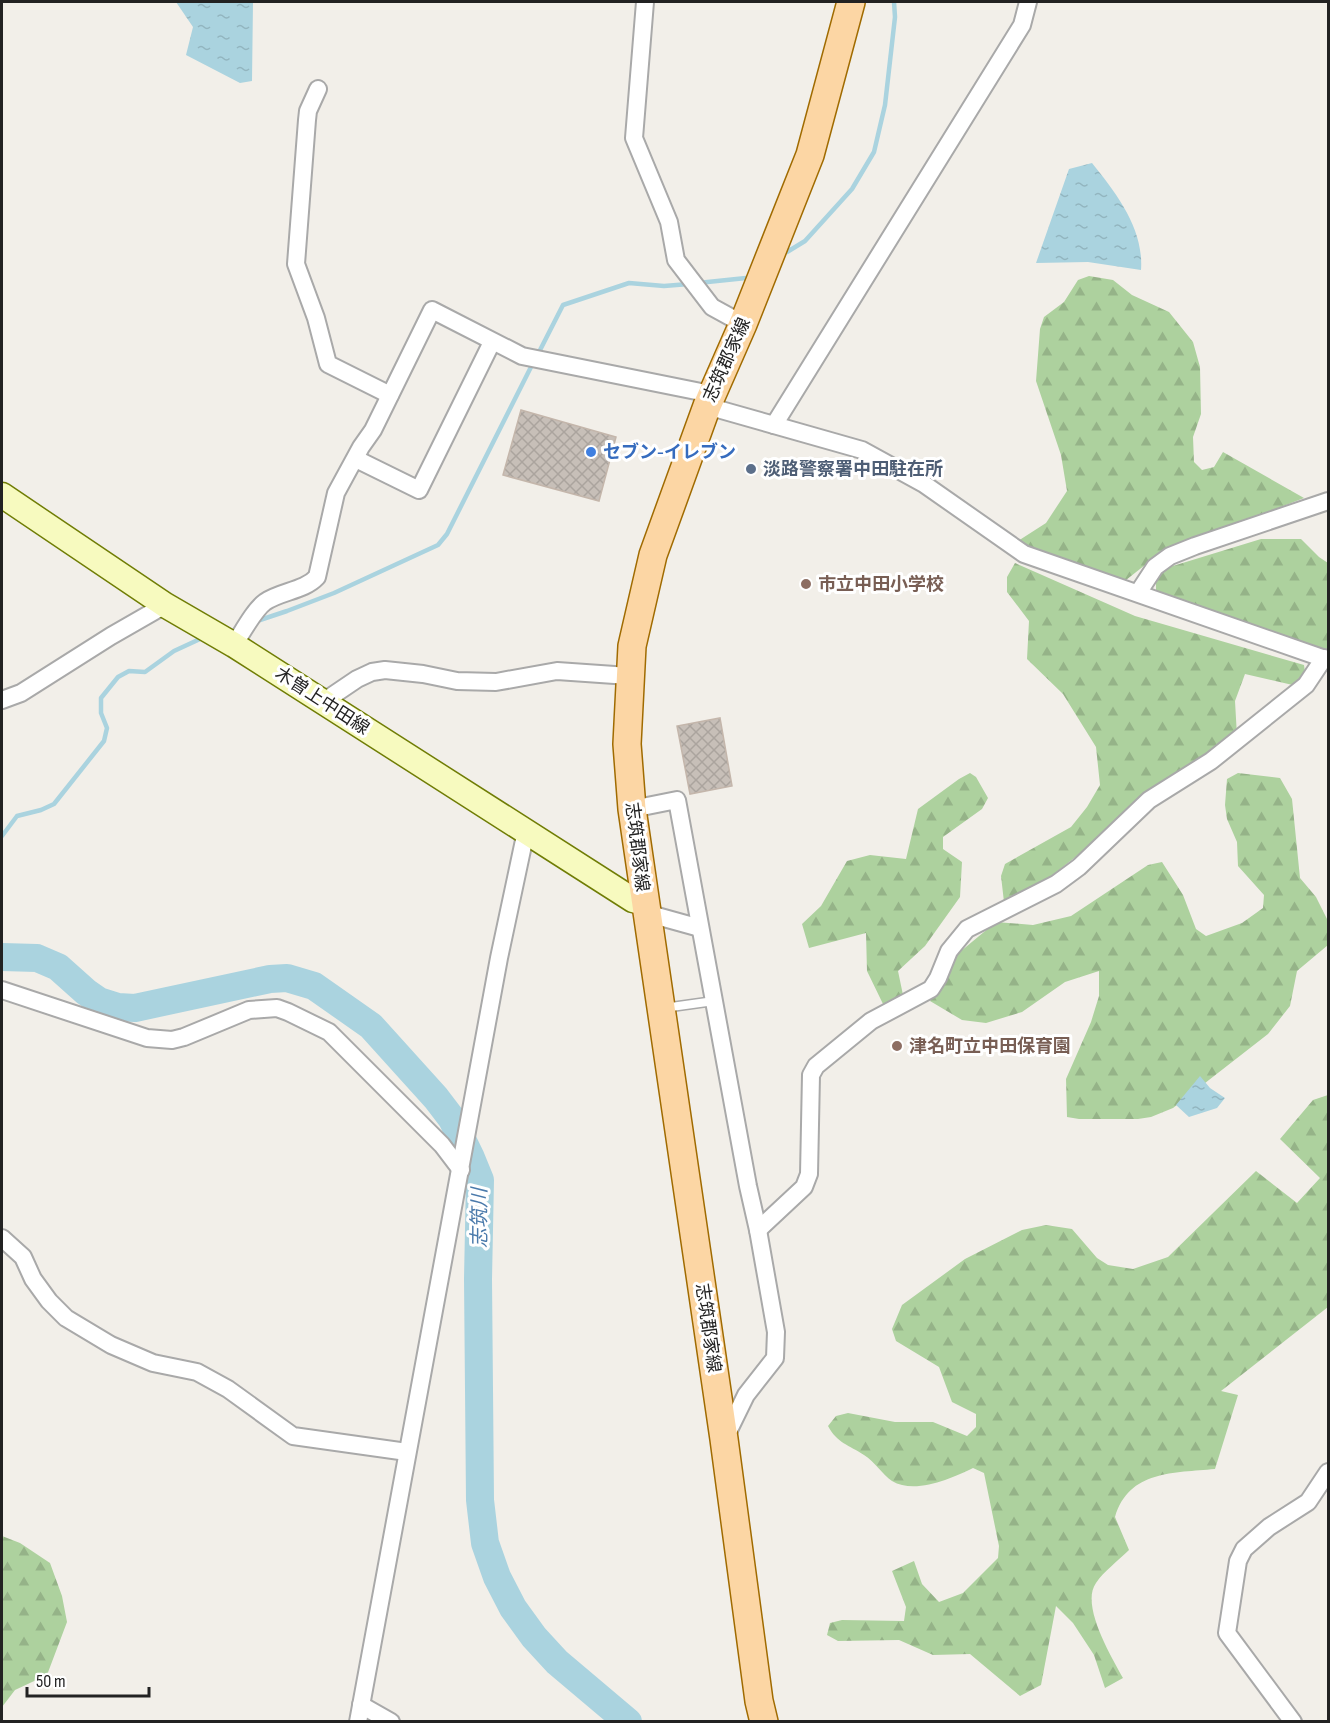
<svg xmlns="http://www.w3.org/2000/svg" width="1330" height="1723" font-family="'Sofia Sans Condensed','Noto Sans JP',sans-serif">
<style>
.forest{fill:url(#forest-firs)}
.water{fill:url(#water-ripples)}
.lines{fill:none;stroke-linecap:round;stroke-linejoin:round}
.stream{stroke:#aad3df;stroke-width:4.5}
.river{stroke:#aad3df;stroke-width:28}
.building{fill:url(#building-cross-hatch);stroke:#c4b6ab;stroke-width:1.5}
.service-casing{stroke:#a9a9a9;stroke-width:11}
.minor-casing{stroke:#a9a9a9;stroke-width:20}
.secondary-casing{stroke:#707d05;stroke-width:27}
.primary-casing{stroke:#a06b00;stroke-width:30}
.service{stroke:#fff;stroke-width:8}
.minor{stroke:#fff;stroke-width:16}
.secondary{stroke:#f7fabf;stroke-width:24}
.primary{stroke:#fcd6a4;stroke-width:27}
.shop-dot{fill:#3f7fe0;stroke:#fff;stroke-width:2}
.service-dot{fill:#5c6f8a;stroke:#fff;stroke-width:2}
.education-dot{fill:#8d6e63;stroke:#fff;stroke-width:2}
.labels{text-anchor:middle;dominant-baseline:central;stroke-width:6;stroke-linejoin:round;paint-order:stroke}
.street-label{font-size:18px;fill:#222;stroke:#fff}
.shop-label{font-size:18px;font-weight:bold;fill:#366cbe;stroke:#fff;text-anchor:start}
.service-label{font-size:18px;font-weight:bold;fill:#4e5e75;stroke:#fff;text-anchor:start}
.education-label{font-size:18px;font-weight:bold;fill:#785e54;stroke:#fff;text-anchor:start}
.water-label{font-size:20px;font-style:italic;fill:#4a7aab;stroke:#fff}
</style>
<defs>
<pattern id="forest-firs" width="22" height="20" patternUnits="userSpaceOnUse" patternTransform="scale(1.5)"><rect width="22" height="20" fill="#add19e"/><path d="M5 1l3.5 6h-7zM16 11l3.5 6h-7z" fill="#95b388"/></pattern>
<pattern id="water-ripples" width="26" height="14" patternUnits="userSpaceOnUse" patternTransform="scale(1.5)"><rect width="26" height="14" fill="#aad3df"/><path d="M2 4q2-2 4 0t4 0M15 11q2-2 4 0t4 0" fill="none" stroke="#92b5bf"/></pattern>
<pattern id="building-cross-hatch" width="8" height="8" patternUnits="userSpaceOnUse" patternTransform="scale(1.5)"><rect width="8" height="8" fill="#c7bfb8"/><path d="M0 0l8 8M0 8l8-8" fill="none" stroke="#aba49e"/></pattern>
</defs>
<rect width="100%" height="100%" fill="#f2efe9"/>
<g class="forest">
<path d="M 1089,276 L 1113,280 L 1132,295 L 1169,312 L 1193,342 L 1200,367 L 1201,414 L 1193,437 L 1194,462 L 1202,470 L 1214,467 L 1223,452 L 1304,498 L 1159,554 L 1126,580 L 1015,543 L 1046,523 L 1067,491 L 1061,455 L 1036,381 L 1040,329 L 1044,317 L 1064,302 L 1078,280 Z"/>
<path d="M 1261,539 L 1301,539 L 1319,557 L 1328,563 L 1328,651 L 1156,593 L 1156,580 L 1163,569 Z"/>
<path d="M 1015,563 L 1135,616 L 1304,665 L 1306,679 L 1297,686 L 1245,674 L 1235,701 L 1237,736 L 1134,811 L 1036,888 L 1004,902 L 1001,876 L 1005,864 L 1071,827 L 1087,807 L 1100,785 L 1096,747 L 1063,694 L 1027,659 L 1029,621 L 1007,592 L 1007,577 Z"/>
<path d="M 970,773 L 976,777 L 988,798 L 982,809 L 943,837 L 943,849 L 962,862 L 960,897 L 925,946 L 898,971 L 903,995 L 895,1003 L 883,1004 L 867,971 L 866,933 L 809,948 L 802,924 L 821,906 L 847,861 L 870,855 L 906,859 L 918,809 L 959,779 Z"/>
<path d="M 1238,773 L 1280,778 L 1292,799 L 1300,878 L 1316,897 L 1328,921 L 1328,945 L 1297,971 L 1290,1006 L 1268,1034 L 1173,1108 L 1151,1117 L 1138,1119 L 1079,1119 L 1067,1117 L 1066,1079 L 1091,1022 L 1099,996 L 1099,971 L 1065,982 L 1022,1012 L 986,1023 L 962,1020 L 930,1001 L 944,980 L 955,956 L 996,922 L 1033,925 L 1071,916 L 1148,865 L 1162,862 L 1183,895 L 1196,929 L 1206,936 L 1242,923 L 1263,908 L 1264,895 L 1238,866 L 1237,842 L 1227,819 L 1225,805 L 1227,779 Z"/>
<path d="M 1328,1095 L 1328,1307 L 1221,1391 L 1238,1395 L 1215,1469 C 1174,1473 1129,1470 1115,1517 L 1129,1550 C 1118,1561 1104,1571 1096,1583 C 1080,1605 1112,1658 1123,1678 L 1105,1688 L 1094,1655 L 1073,1623 L 1056,1606 L 1041,1685 L 1020,1696 L 970,1654 L 933,1655 L 899,1640 L 838,1641 L 827,1635 L 830,1623 L 842,1620 L 904,1621 L 906,1607 L 892,1571 L 914,1561 L 922,1584 L 939,1602 L 963,1593 L 998,1558 L 999,1546 L 984,1473 L 973,1468 C 952,1478 915,1495 892,1481 C 882,1474 875,1462 864,1455 C 849,1445 837,1443 828,1426 L 836,1416 L 848,1413 L 895,1422 L 933,1422 L 967,1436 L 976,1427 L 976,1414 L 952,1402 L 939,1367 L 896,1341 L 892,1329 L 902,1305 L 965,1259 L 1022,1230 L 1046,1225 L 1072,1229 L 1097,1258 L 1108,1265 L 1133,1269 L 1168,1257 L 1256,1171 L 1297,1203 L 1320,1178 L 1280,1139 L 1313,1100 Z"/>
<path d="M 2,1536 L 20,1543 L 50,1563 L 62,1596 L 67,1622 L 47,1675 L 15,1690 L 2,1707 Z"/>
</g>
<g class="water">
<path d="M 176,2 L 253,2 L 252,81 L 240,83 L 186,55 L 193,27 Z"/>
<path d="M 1092,163 C 1117,194 1144,229 1141,270 L 1088,262 L 1036,263 L 1069,169 Z"/>
<path d="M 1200,1076 L 1210,1088 L 1225,1098 L 1217,1108 L 1189,1117 L 1176,1105 Z"/>
</g>
<g class="lines">
<g class="stream">
<path d="M 787,252 L 805,241 L 852,189 L 874,152 L 885,105 L 895,17 L 894,2"/>
<path d="M 698,283 L 746,278"/>
<path d="M 537,356 L 563,305 L 629,283 L 664,286 L 689,284"/>
<path d="M 257,621 L 287,611 L 334,593 L 438,545 L 447,534 L 533,363"/>
<path d="M 2,836 L 17,816 L 41,810 L 54,804 L 104,741 L 107,728 L 101,713 L 101,698 L 118,677 L 129,671 L 145,672 L 174,651 L 200,639"/>
</g>
<path class="river" d="M 2,957 L 37,958 L 58,967 L 86,992 L 99,1001 L 118,1007 L 135,1008 L 270,979 L 287,978 L 314,986 L 371,1026 L 436,1098 L 452,1119 L 471,1158 L 480,1180 L 478,1279 L 480,1500 L 485,1543 L 497,1577 L 513,1608 L 534,1637 L 557,1662 L 628,1722"/>
</g>
<g class="building">
<path d="M 521,410 L 616,437 L 599,501 L 503,475 Z"/>
<path d="M 720,718 L 732,786 L 690,794 L 677,726 Z"/>
</g>
<g class="lines">
<defs>
<path id="service" d="M 664,1008 L 714,1001"/>
<g id="minor">
<path d="M 645,2 L 634,138 L 669,222 L 676,260 L 712,307 L 743,324"/>
<path d="M 318,89 L 308,111 L 307,120 L 296,264 L 316,318 L 328,364 L 390,395"/>
<path d="M 707,406 L 862,450 L 924,484 L 1024,554 L 1328,660"/>
<path d="M 774,425 L 1022,25 L 1028,2"/>
<path d="M 356,459 L 419,490 L 492,342"/>
<path d="M 1138,593 L 1155,567 L 1170,556 L 1195,546 L 1328,501"/>
<path d="M 234,645 C 242,633 254,610 265,602 C 281,591 304,591 317,577 L 336,493 L 361,447 L 373,430 L 432,310 L 522,356 L 711,394"/>
<path d="M 2,700 L 21,693 L 111,636 L 165,605"/>
<path d="M 323,702 L 357,679 L 372,672 L 385,670 L 423,674 L 457,681 L 496,682 L 557,671 L 629,676"/>
<path d="M 632,809 L 677,800 L 748,1186 L 758,1230 L 776,1332 L 775,1358 L 746,1395 L 725,1438"/>
<path d="M 646,913 L 700,928"/>
<path d="M 2,990 L 147,1038 L 172,1040 L 184,1037 L 249,1010 L 277,1008 L 288,1012 L 329,1032 L 442,1145 L 461,1170"/>
<path d="M 758,1230 L 804,1187 L 809,1174 L 811,1075 L 816,1066 L 871,1021 L 931,989 L 938,978 L 949,951 L 967,929 L 1056,884 L 1079,867 L 1149,800 L 1211,761 L 1306,685 L 1324,658"/>
<path d="M 2,1238 L 23,1257 L 33,1279 L 49,1301 L 66,1318 L 111,1345 L 153,1363 L 197,1372 L 228,1389 L 293,1436 L 407,1452"/>
<path d="M 361,1705 L 391,1722"/>
<path d="M 358,1722 L 499,958 L 526,831"/>
<path d="M 1293,1722 L 1227,1633 L 1238,1561 L 1244,1549 L 1269,1527 L 1308,1502 L 1328,1472"/>
</g>
<path id="secondary" d="M 2,495 L 165,605 L 234,645 L 633,900 L 645,903"/>
<path id="primary" d="M 764,1722 L 759,1701 L 724,1439 L 632,809 L 627,744 L 632,646 L 653,555 L 707,406 L 743,324 L 810,155 L 851,2"/>
</defs>
<use href="#service" class="service-casing"/>
<use href="#minor" class="minor-casing"/>
<use href="#secondary" class="secondary-casing"/>
<use href="#primary" class="primary-casing"/>
<use href="#service" class="service"/>
<use href="#minor" class="minor"/>
<use href="#secondary" class="secondary"/>
<use href="#primary" class="primary"/>
</g>
<circle class="shop-dot" cx="591" cy="452" r="6"/>
<circle class="service-dot" cx="751" cy="469" r="6"/>
<g class="education-dot">
<circle cx="806" cy="584" r="6"/>
<circle cx="897" cy="1046" r="6"/>
</g>
<g class="labels">
<g class="street-label">
<text transform="translate(727 360) rotate(-66)">志筑郡家線</text>
<text transform="translate(322 701) rotate(33)">木曽上中田線</text>
<text transform="translate(637 847) rotate(83)">志筑郡家線</text>
<text transform="translate(708 1328) rotate(82)">志筑郡家線</text>
</g>
<g class="shop-label">
<text x="603" y="452">セブン-イレブン</text>
</g>
<g class="service-label">
<text x="763" y="469">淡路警察署中田駐在所</text>
</g>
<g class="education-label">
<text x="818" y="584">市立中田小学校</text>
<text x="909" y="1046">津名町立中田保育園</text>
</g>
<g class="water-label">
<text transform="translate(480 1218) rotate(-90)">志筑川</text>
</g>
</g>
<rect width="1330" height="1723" fill="none" stroke="#222222" stroke-width="6"/>
<path d="M27 1687v9h122v-9" fill="none" stroke="#222222" stroke-width="3"/>
<text x="36" y="1687" font-size="18" fill="#222222" stroke="#ffffff" stroke-width="4.5" paint-order="stroke">50 m</text>
</svg>
